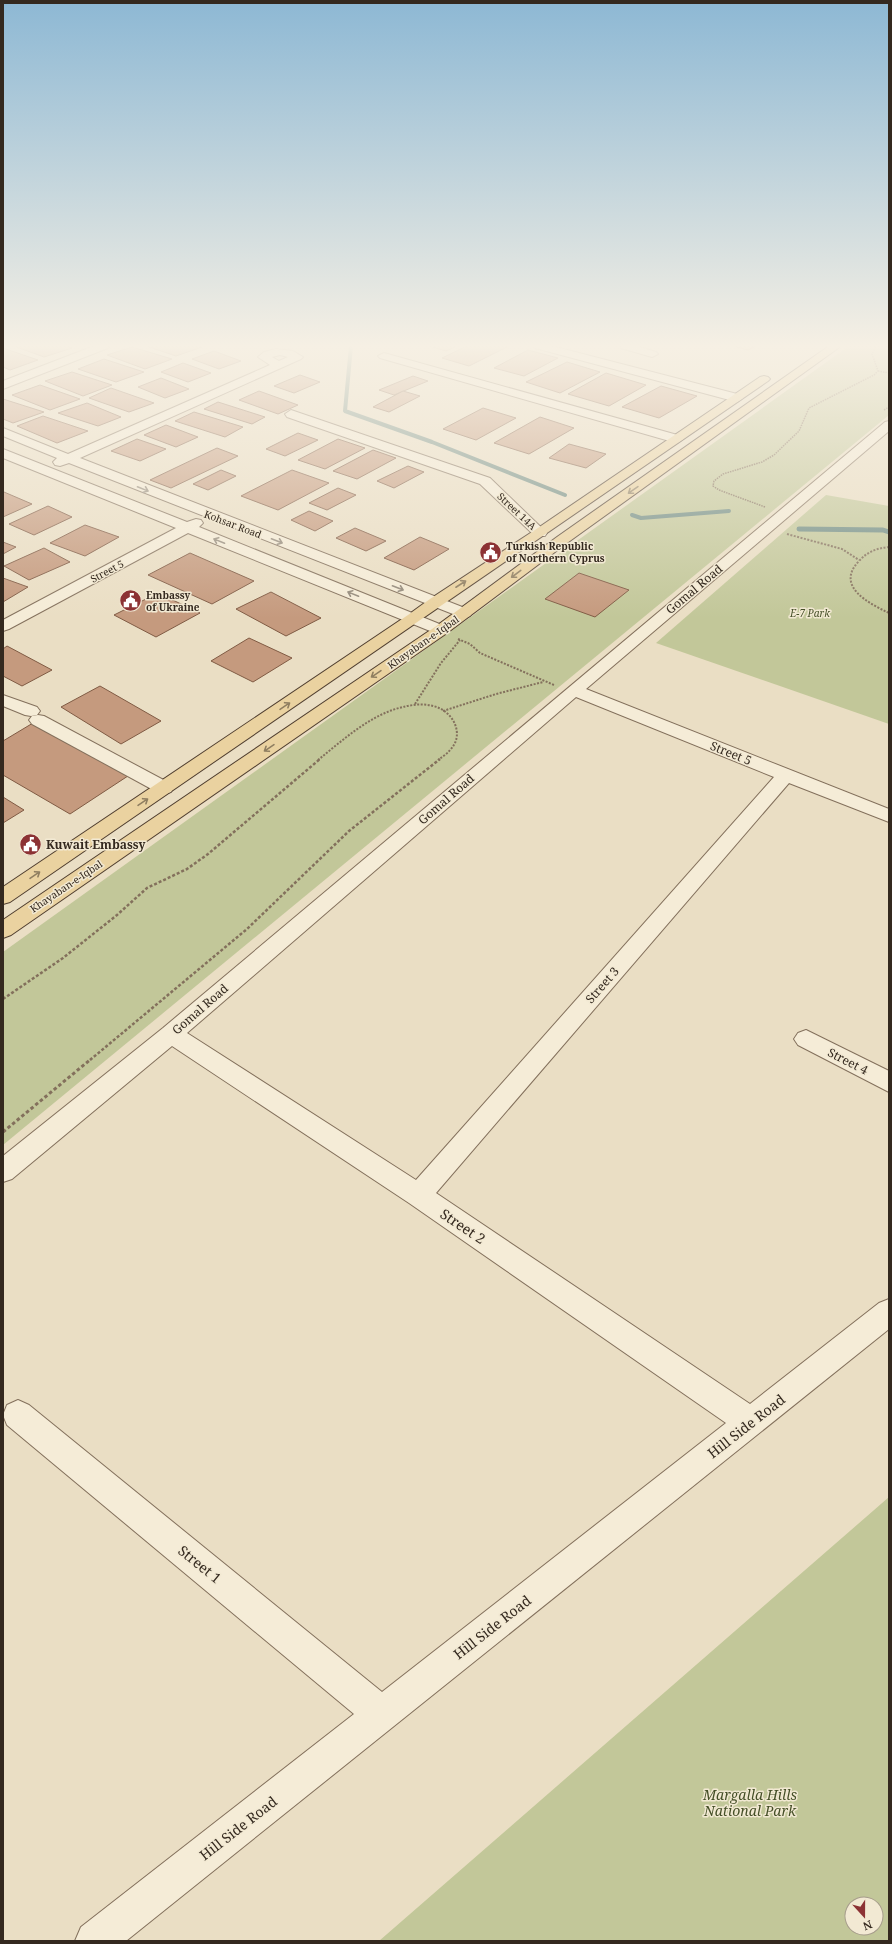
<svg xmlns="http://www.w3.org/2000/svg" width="892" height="1944" font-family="'Noto Serif',serif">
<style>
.green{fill:#c2c799;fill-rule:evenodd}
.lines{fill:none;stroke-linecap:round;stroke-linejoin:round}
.stream-far1{stroke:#6e8b83;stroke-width:4}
.stream{stroke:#6e8b83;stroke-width:5}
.building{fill:#c59a7e;stroke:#805b44}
.minor-casing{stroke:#83705c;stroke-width:2}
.major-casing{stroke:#513f30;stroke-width:2}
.path-far3{stroke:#83705c;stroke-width:1.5;stroke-dasharray:1.5 1;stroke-linecap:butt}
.path-far2{stroke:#83705c;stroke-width:2;stroke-dasharray:2 1.5;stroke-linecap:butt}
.path-far1{stroke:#83705c;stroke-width:2.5;stroke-dasharray:3 2;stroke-linecap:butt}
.path{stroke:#83705c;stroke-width:3;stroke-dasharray:3.5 2.5;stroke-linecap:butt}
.minor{fill:#f5ecd7;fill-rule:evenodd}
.major{fill:#ead2a0;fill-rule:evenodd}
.oneway{stroke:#948a7b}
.oneway2{stroke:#8f7e60}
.labels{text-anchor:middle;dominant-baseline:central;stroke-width:3;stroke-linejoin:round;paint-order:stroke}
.far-street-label{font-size:10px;fill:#34291f;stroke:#f2e9d3}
.far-poi-label{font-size:10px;font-weight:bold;fill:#34291f;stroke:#f2e9d3;text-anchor:start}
.far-park-label{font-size:10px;font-style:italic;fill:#454f27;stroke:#f2e9d3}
.street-label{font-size:12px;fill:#34291f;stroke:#f2e9d3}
.poi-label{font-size:12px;font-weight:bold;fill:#34291f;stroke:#f2e9d3;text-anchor:start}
.near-street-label{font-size:14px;fill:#34291f;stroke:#f2e9d3}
.near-park-label{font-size:14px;font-style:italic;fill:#454f27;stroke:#f2e9d3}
</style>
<rect width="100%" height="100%" fill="#eadec4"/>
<g class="green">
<path d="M 849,346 L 889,346 L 889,415 L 3,1145 L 3,952 Z"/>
<path d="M 826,495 L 889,506 L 889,724 L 656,643 Z"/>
<path d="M 889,1497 L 889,1941 L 379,1941 ZM 852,1904 L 876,1904 L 876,1928 L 852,1928 Z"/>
</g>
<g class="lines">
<g class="stream-far1">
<path d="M 351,346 L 345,411 L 432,442 L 565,495"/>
<path d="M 632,515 L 641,518 L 729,511"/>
</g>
<path class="stream" d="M 799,529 L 883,530 L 889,532"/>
</g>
<g class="building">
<path d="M 14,346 L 67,346 L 72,348 L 44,357 Z"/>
<path d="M 146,346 L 199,346 L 202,347 L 176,356 Z"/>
<path d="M 429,346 L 457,346 L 446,351 Z"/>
<path d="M 467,346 L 509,346 L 469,366 L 442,358 Z"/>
<path d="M 733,346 L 756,346 L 748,350 Z"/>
<path d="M 132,347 L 172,359 L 145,369 L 107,355 Z"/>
<path d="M 3,348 L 38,360 L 10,370 L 3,367 Z"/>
<path d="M 528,350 L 558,358 L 524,376 L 494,368 Z"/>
<path d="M 214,351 L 241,361 L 219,369 L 192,359 Z"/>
<path d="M 104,359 L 144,372 L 116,382 L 78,369 Z"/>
<path d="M 567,362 L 600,372 L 560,393 L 526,382 Z"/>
<path d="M 183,363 L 211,373 L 188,382 L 161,372 Z"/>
<path d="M 72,372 L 112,385 L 83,396 L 45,381 Z"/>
<path d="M 606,373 L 646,385 L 609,406 L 568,394 Z"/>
<path d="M 300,375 L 320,382 L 294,393 L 274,386 Z"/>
<path d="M 413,376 L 428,381 L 394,395 L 379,390 Z"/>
<path d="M 161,378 L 189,389 L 165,398 L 138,387 Z"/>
<path d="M 40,385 L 80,399 L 50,410 L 12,395 Z"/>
<path d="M 661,386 L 697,396 L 659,418 L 622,407 Z"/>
<path d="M 111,388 L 154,403 L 129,412 L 89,398 Z"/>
<path d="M 259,391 L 298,405 L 278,414 L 239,400 Z"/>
<path d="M 403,391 L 420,396 L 389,412 L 373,407 Z"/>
<path d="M 3,399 L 44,412 L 13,423 L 3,419 Z"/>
<path d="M 218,402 L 265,417 L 252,424 L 204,409 Z"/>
<path d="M 87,403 L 121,417 L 98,426 L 58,413 Z"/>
<path d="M 483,408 L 516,418 L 476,440 L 443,429 Z"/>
<path d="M 194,412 L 243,427 L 225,437 L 175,421 Z"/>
<path d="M 43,416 L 88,431 L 57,443 L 17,426 Z"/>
<path d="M 540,417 L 574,428 L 529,454 L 494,443 Z"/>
<path d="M 166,425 L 198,437 L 176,447 L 144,435 Z"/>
<path d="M 298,433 L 318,440 L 285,456 L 266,449 Z"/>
<path d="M 137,439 L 166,449 L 140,461 L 111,451 Z"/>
<path d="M 338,439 L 365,448 L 325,469 L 298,460 Z"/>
<path d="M 569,444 L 606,454 L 586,468 L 549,458 Z"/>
<path d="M 217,448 L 238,456 L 171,488 L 150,480 Z"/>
<path d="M 373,450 L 396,458 L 357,479 L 333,471 Z"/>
<path d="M 408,466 L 424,472 L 394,488 L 377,481 Z"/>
<path d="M 221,470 L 236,476 L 208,490 L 193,484 Z"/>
<path d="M 292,470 L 329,483 L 278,510 L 241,496 Z"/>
<path d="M 338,488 L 356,495 L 327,510 L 309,503 Z"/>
<path d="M 3,492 L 4,492 L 32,504 L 3,517 Z"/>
<path d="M 48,506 L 72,517 L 34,535 L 9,524 Z"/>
<path d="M 309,511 L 333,521 L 315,531 L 291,520 Z"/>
<path d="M 85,525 L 119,537 L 85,556 L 50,543 Z"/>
<path d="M 355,528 L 386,541 L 366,551 L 336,538 Z"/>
<path d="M 420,537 L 449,549 L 414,570 L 384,558 Z"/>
<path d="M 3,542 L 16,547 L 3,554 Z"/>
<path d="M 44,548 L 70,562 L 29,580 L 4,566 Z"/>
<path d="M 190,553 L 254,581 L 212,604 L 148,575 Z"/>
<path d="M 579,573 L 629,590 L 595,617 L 545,599 Z"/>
<path d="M 3,578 L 28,587 L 3,602 Z"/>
<path d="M 271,592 L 321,618 L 286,636 L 236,609 Z"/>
<path d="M 158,593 L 200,613 L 156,637 L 114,615 Z"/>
<path d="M 249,638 L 292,658 L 253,682 L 211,661 Z"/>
<path d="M 7,646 L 52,670 L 22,686 L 3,676 L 3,649 Z"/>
<path d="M 100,686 L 161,721 L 121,744 L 61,707 Z"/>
<path d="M 38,720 L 134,772 L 70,814 L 3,775 L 3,741 Z"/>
<path d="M 3,797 L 24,810 L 3,823 Z"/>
</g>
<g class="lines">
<defs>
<g id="minor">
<path d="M 94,346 L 109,346 L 108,348 L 3,389 L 3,381 Z"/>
<path d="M 534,346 L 552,346 L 741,395 L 743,398 L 737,402 L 535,348 Z"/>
<path d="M 620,346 L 637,346 L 656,352 L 658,354 L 652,357 L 621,348 Z"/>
<path d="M 276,349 L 293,351 L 303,357 L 301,359 L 80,458 L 470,610 L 472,613 L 470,616 L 464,618 L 458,616 L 69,463 L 60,466 L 55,465 L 53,462 L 57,458 L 3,436 L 3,428 L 68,454 L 270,365 L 258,357 L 264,352 ZM 280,355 L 288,357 L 279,361 L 272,357 Z"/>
<path d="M 384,353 L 681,436 L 683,439 L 677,443 L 673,442 L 380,358 L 378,356 Z"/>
<path d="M 291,410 L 490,478 L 547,533 L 545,536 L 535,536 L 480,484 L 287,417 L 285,414 Z"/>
<path d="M 889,421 L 889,431 L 586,689 L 889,809 L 889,822 L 789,783 L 436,1193 L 750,1404 L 879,1303 L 889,1299 L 889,1329 L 126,1941 L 75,1941 L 81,1927 L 354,1714 L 7,1425 L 3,1415 L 7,1405 L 18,1400 L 29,1405 L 382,1692 L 726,1423 L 409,1203 L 172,1046 L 12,1179 L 3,1182 L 3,1156 L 163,1028 L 885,422 ZM 576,697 L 774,777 L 416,1180 L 187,1033 Z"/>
<path d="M 3,449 L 187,522 L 196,519 L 201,520 L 203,523 L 199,527 L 447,627 L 449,630 L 447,633 L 441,635 L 435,633 L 188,533 L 9,629 L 3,631 L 3,620 L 176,528 L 3,458 Z"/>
<path d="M 3,695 L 37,707 L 40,711 L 37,715 L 31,716 L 25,715 L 3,706 Z"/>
<path d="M 38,715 L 44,716 L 171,784 L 173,788 L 171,792 L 164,794 L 157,792 L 32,724 L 29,720 L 32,716 Z"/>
<path d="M 806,1030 L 889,1071 L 889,1092 L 798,1045 L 794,1039 L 798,1033 Z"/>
</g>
<g id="major">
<path d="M 829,346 L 841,346 L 567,543 L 447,633 L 11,935 L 3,938 L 3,920 L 435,627 L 557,537 Z"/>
<path d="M 764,376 L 768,377 L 770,379 L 768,381 L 10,902 L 3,904 L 3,887 L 408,615 L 430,599 L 535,530 L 760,377 Z"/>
</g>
</defs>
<use href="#minor" class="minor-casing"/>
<use href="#major" class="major-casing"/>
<g class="path-far3">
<path d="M 878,371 L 889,373"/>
<path d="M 884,410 L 889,407"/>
<path d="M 765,507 L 719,490 L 713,486 L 714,481 L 723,474 L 762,462 L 774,455 L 799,431 L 809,408 L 874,375 L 878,371 L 872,354 L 876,346"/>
</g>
<g class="path-far2">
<path d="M 787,534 L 842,549 L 859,560"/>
<path d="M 889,547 C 877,548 867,552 859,561 C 835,586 868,603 889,613"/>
<path d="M 458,639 L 470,644 L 480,653 L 554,685"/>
<path d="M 415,704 L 441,663 L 460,640"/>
<path d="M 443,711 L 496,694 L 543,682"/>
<path d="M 318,760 C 343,740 371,714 403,707 C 414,704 428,703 439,708 C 455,715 464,736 450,750 C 447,754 442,757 438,760"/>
</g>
<g class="path-far1">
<path d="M 3,999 L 63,958 L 117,915 L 147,888 L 187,869 L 208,854 L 320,759"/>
<path d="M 90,1060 L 247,929 L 349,831 L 440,759"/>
</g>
<path class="path" d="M 3,1132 L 91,1059"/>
<use href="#minor" class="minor"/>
<use href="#major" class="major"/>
</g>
<defs><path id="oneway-shaft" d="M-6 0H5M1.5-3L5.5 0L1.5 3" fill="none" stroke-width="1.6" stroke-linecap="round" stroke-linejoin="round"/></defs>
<g class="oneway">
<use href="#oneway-shaft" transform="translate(143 489) rotate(22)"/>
<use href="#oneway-shaft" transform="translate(219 541) rotate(-158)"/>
<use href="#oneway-shaft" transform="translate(277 541) rotate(21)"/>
<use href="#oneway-shaft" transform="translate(398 588) rotate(21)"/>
<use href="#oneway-shaft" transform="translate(353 594) rotate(-158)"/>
</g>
<g class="oneway2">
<use href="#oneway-shaft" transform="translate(633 490) rotate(145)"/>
<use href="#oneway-shaft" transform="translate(516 574) rotate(143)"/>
<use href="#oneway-shaft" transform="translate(461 584) rotate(-33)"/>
<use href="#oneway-shaft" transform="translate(376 674) rotate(146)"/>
<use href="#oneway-shaft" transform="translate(285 706) rotate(-34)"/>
<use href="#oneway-shaft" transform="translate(269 748) rotate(146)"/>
<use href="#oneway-shaft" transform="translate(143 802) rotate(-34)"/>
<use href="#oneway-shaft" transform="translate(35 875) rotate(-34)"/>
</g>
<linearGradient id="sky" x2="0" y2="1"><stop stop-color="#8db8d4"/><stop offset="0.56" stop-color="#f6f0e4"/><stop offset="1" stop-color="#f6f0e4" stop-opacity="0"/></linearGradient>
<rect width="892" height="618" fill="url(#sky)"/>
<defs>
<symbol id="civic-disc" viewBox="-11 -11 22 22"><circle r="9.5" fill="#8c3234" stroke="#f2e9d3"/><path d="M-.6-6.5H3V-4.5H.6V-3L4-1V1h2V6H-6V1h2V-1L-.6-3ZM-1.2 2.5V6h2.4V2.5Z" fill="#fff"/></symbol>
</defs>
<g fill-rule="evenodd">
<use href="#civic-disc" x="478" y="540" width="25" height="25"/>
<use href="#civic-disc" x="118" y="588" width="25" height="25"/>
<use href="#civic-disc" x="18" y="832" width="25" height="25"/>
</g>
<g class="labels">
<g class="far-street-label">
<text transform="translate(517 511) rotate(43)">Street 14A</text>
<text transform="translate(233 524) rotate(21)">Kohsar Road</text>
<text transform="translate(107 571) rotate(-28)">Street 5</text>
<text transform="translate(423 642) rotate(-35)">Khayaban-e-Iqbal</text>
<text transform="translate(66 886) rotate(-34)">Khayaban-e-Iqbal</text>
</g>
<g class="far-poi-label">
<text x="506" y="546">Turkish Republic<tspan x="506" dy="12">of Northern Cyprus</tspan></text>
<text x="146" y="595">Embassy<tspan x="146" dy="12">of Ukraine</tspan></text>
</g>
<g class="far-park-label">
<text x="810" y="613">E-7 Park</text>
</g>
<g class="street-label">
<text transform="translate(694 589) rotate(-40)">Gomal Road</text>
<text transform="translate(731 753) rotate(22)">Street 5</text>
<text transform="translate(446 799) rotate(-41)">Gomal Road</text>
<text transform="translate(602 985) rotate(-49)">Street 3</text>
<text transform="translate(200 1009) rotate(-41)">Gomal Road</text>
<text transform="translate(848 1061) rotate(27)">Street 4</text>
</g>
<g class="poi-label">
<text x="46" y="844">Kuwait Embassy</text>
</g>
<g class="near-street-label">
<text transform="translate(463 1226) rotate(34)">Street 2</text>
<text transform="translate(746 1426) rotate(-38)">Hill Side Road</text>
<text transform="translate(200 1564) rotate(39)">Street 1</text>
<text transform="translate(492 1627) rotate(-38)">Hill Side Road</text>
<text transform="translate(238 1828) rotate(-38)">Hill Side Road</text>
</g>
<g class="near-park-label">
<text x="750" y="1794">Margalla Hills<tspan x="750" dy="16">National Park</tspan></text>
</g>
</g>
<rect width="892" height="1944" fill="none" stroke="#34291f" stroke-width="8"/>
<g transform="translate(864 1916) rotate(159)"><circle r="19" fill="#f2e9d3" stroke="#a69c8b"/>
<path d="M0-3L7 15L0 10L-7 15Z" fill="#8c3234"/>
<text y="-6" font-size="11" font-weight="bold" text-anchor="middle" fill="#34291f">N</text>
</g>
</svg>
